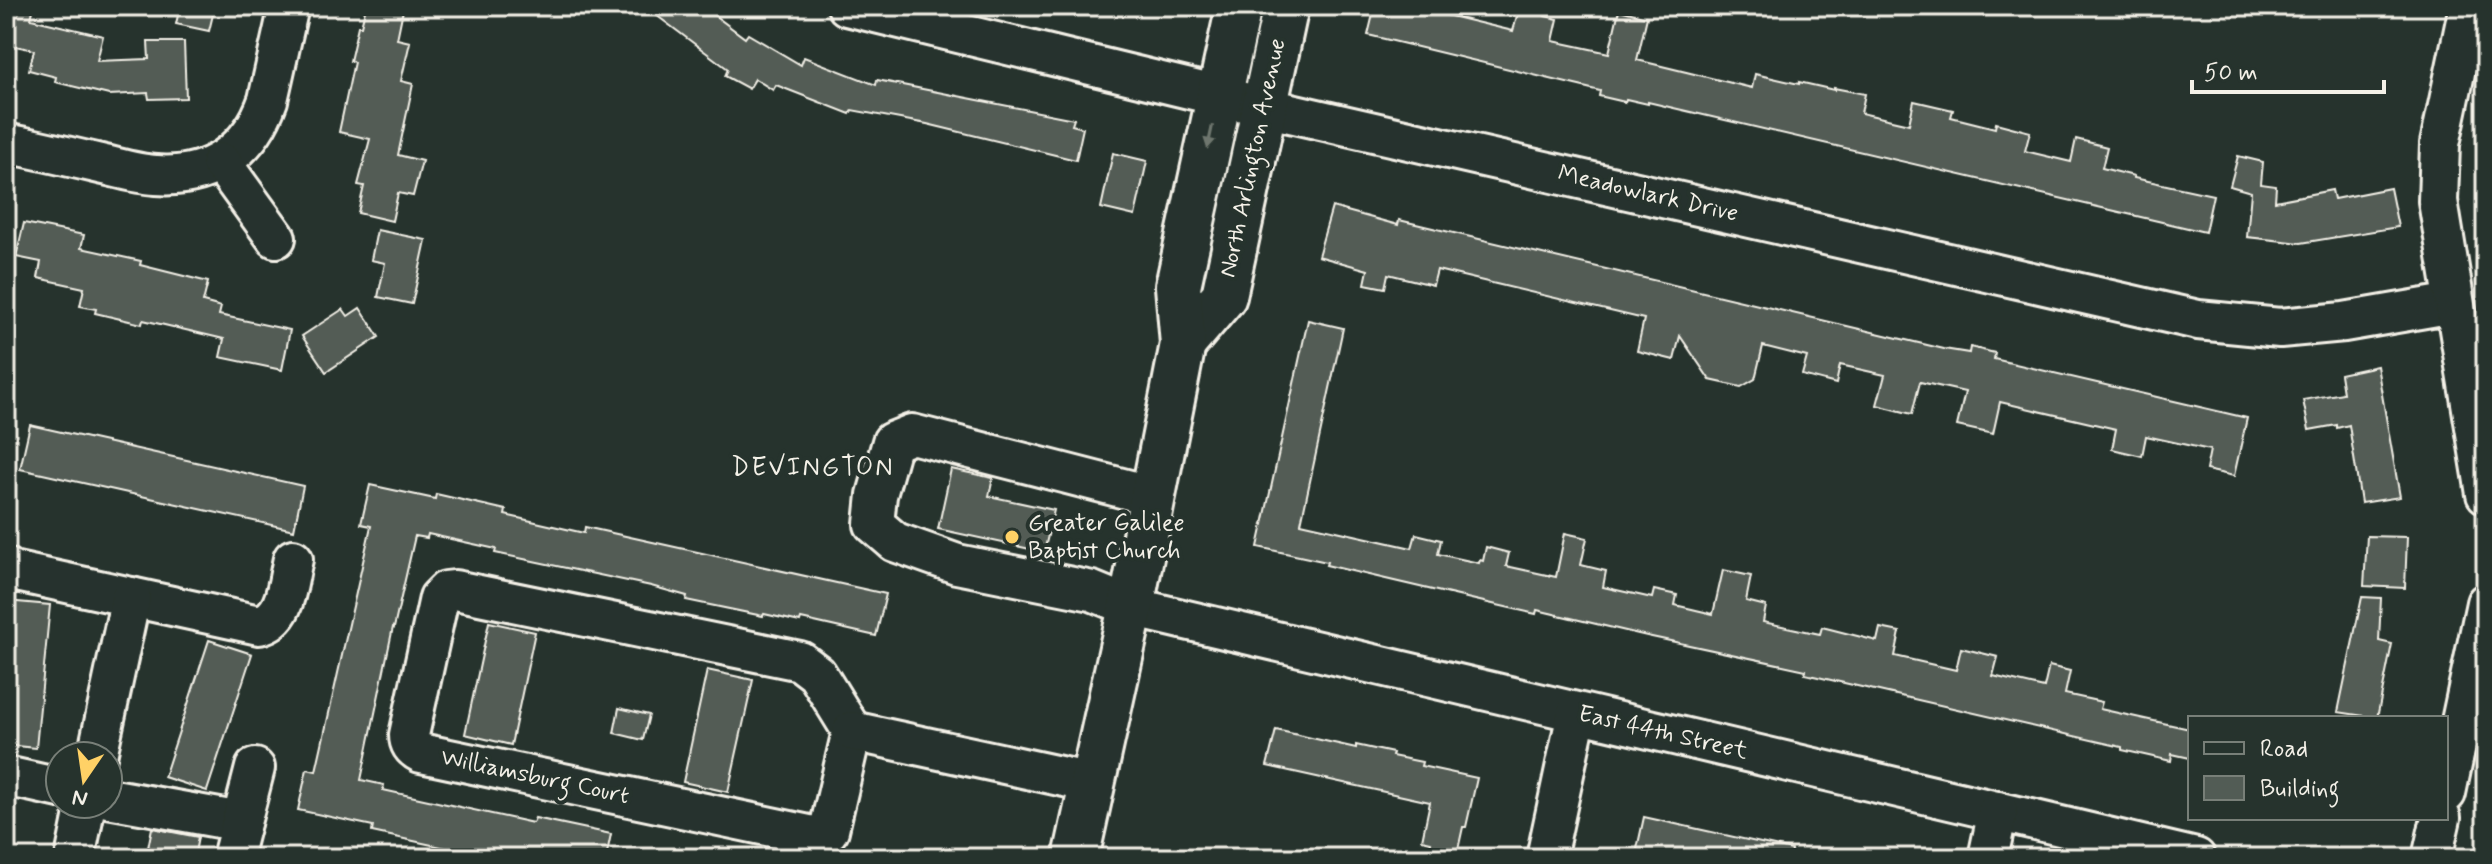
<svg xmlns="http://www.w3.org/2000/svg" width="2492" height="864" font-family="Mynerve,sans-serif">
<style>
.building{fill:#525c55;stroke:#f4f1e8;stroke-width:2}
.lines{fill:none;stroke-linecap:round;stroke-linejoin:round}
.minor-casing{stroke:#f4f1e8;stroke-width:44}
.major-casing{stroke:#f4f1e8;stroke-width:50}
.minor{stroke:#26332d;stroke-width:38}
.major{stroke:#26332d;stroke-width:44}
.oneway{fill:#6e766e}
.poi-dot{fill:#ffd166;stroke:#26332d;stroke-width:3}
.labels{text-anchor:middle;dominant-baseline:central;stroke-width:8;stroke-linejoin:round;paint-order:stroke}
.street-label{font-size:24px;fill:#f4f1e8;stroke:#26332d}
.poi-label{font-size:24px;fill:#f4f1e8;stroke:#26332d;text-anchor:start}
.neighbourhood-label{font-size:26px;letter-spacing:2px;fill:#f4f1e8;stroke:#26332d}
</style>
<rect width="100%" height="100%" fill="#26332d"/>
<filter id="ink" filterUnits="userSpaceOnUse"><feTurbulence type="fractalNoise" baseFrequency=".0125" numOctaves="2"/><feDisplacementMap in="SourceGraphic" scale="16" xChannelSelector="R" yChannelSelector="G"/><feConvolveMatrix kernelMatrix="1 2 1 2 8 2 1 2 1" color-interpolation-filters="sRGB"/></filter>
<g filter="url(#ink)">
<g class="building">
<path d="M 6,6 L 34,6 L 31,19 L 103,36 L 97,61 L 149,59 L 148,42 L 184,42 L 186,98 L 149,99 L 148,93 L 109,95 L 55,82 L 56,77 L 29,70 L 34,50 L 6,44 Z"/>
<path d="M 180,6 L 215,6 L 209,31 L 176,24 Z"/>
<path d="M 366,6 L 384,6 L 403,10 L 397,39 L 410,42 L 401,81 L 413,84 L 398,155 L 422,161 L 413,196 L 398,193 L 392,221 L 358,213 L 364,186 L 358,185 L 370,139 L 339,132 L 354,62 L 350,61 L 358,26 L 361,26 Z"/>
<path d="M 644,6 L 702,6 L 745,38 L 748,34 L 801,65 L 804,57 L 876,85 L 877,80 L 1074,119 L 1072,125 L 1083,128 L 1076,160 L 927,124 L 852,110 L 850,114 L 776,85 L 773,90 L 755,79 L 749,89 L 725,76 L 728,69 Z"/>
<path d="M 1375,6 L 1409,6 L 1513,31 L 1520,6 L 1546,12 L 1545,16 L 1558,19 L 1553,41 L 1609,53 L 1619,10 L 1647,17 L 1637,60 L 1752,88 L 1755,74 L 1799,84 L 1799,82 L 1834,90 L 1834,88 L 1865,94 L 1861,113 L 1909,124 L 1914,101 L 1953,110 L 1951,117 L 1995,128 L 1996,123 L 2030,132 L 2025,151 L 2071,162 L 2076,139 L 2107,147 L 2102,168 L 2134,176 L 2134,178 L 2213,195 L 2205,232 L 1648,102 L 1648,104 L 1626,99 L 1625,102 L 1599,96 L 1600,91 L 1368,35 Z"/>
<path d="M 1113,153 L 1147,161 L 1135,216 L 1101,208 Z"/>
<path d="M 2238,156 L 2263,162 L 2261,184 L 2276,186 L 2275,201 L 2332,190 L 2334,199 L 2390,188 L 2398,227 L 2301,243 L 2247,237 L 2251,192 L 2230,186 Z"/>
<path d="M 1332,207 L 1398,225 L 1399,220 L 1944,349 L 1969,353 L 1970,347 L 1995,353 L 1994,359 L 2247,418 L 2234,476 L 2206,470 L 2210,450 L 2146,436 L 2142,456 L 2112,449 L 2116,429 L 2000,402 L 1993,434 L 1957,426 L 1965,392 L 1920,382 L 1912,414 L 1877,405 L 1885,375 L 1840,365 L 1836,384 L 1802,375 L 1807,357 L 1763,346 L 1755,379 L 1741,387 L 1710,380 L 1680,336 L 1674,360 L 1637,351 L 1644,319 L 1437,270 L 1433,285 L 1388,274 L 1385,288 L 1365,284 L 1368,270 L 1318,256 Z"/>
<path d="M 24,223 L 84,235 L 81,248 L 141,261 L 140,265 L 208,282 L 203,302 L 221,307 L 219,315 L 290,330 L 282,370 L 220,357 L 224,339 L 143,320 L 142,324 L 95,313 L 96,309 L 80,306 L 84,288 L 38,278 L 41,262 L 16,257 Z"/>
<path d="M 377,230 L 426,240 L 412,304 L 378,297 L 385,263 L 371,260 Z"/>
<path d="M 360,308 L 379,337 L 326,372 L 302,336 L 343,309 L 348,316 Z"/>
<path d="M 1308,320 L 1343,328 L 1301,523 L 1412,548 L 1416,534 L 1441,540 L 1438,554 L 1479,563 L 1480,560 L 1483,561 L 1486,547 L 1509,553 L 1506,566 L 1556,577 L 1565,533 L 1587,538 L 1581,565 L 1606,571 L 1603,587 L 1652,598 L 1654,590 L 1677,595 L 1675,605 L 1713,614 L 1723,570 L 1751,576 L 1746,601 L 1766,606 L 1763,622 L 1820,634 L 1822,627 L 1877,641 L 1880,628 L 1900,632 L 1895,656 L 1956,670 L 1961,648 L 1998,657 L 1993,676 L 2044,688 L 2049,666 L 2070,671 L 2065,694 L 2102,702 L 2100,709 L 2190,729 L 2190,758 L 2172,754 L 2171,761 L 2122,750 L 2122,747 L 1805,674 L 1806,670 L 1647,636 L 1537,610 L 1536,614 L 1471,599 L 1326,565 L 1327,562 L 1258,547 Z"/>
<path d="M 2377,366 L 2400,497 L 2361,503 L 2349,425 L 2337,428 L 2337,425 L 2309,430 L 2303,400 L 2343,393 L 2340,374 Z"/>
<path d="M 30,425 L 303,486 L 294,530 L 20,469 Z"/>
<path d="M 951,469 L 993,478 L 989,496 L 1054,510 L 1044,552 L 938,529 Z"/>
<path d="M 370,485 L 435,499 L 436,494 L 506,510 L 505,515 L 584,533 L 585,527 L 886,594 L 876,636 L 801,619 L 800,622 L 764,614 L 763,616 L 686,600 L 687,596 L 651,586 L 495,553 L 496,549 L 428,534 L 427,538 L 415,536 L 394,628 L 393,627 L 361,780 L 384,785 L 383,790 L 533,823 L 535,818 L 611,834 L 606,858 L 492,858 L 372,832 L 373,826 L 298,810 L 307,769 L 316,771 L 371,526 L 361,524 Z"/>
<path d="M 2367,536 L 2407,537 L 2405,588 L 2364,586 Z"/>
<path d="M 2362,597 L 2381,598 L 2379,641 L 2392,644 L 2377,718 L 2338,712 Z"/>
<path d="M 6,601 L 50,605 L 36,748 L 6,745 Z"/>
<path d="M 489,622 L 535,632 L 511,745 L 465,734 Z"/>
<path d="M 209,640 L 252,654 L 207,791 L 164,777 Z"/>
<path d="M 707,670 L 753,680 L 728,792 L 683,782 Z"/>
<path d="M 619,708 L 649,715 L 643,740 L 614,733 Z"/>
<path d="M 1276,730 L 1356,748 L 1356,745 L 1393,753 L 1392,756 L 1422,762 L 1421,766 L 1477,778 L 1466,827 L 1463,827 L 1457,854 L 1430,848 L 1431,842 L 1422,840 L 1430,802 L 1267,766 Z"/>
<path d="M 1644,817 L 1792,850 L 1791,858 L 1635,858 Z"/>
<path d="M 152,828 L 198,837 L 194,858 L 146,858 Z"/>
</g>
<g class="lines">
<defs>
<g id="minor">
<path d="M 847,6 L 1264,107 L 2198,320 L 2280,328 L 2344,322 L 2454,303"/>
<path d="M 2469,6 L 2440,144 L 2438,201 L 2486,494"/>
<path d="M 6,143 C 36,149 66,156 96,163 C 115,167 136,174 156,175 C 210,179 250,151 268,100 L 289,6"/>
<path d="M 221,162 L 276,238"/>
<path d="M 1153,496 L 912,434 L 892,442 L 877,495 L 874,524 L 895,542 L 957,564 L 1092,591 L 1131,607 L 2196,858"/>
<path d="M 6,567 L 12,571 L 259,625 C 287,619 287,583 293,559"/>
<path d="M 455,590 L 800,661 L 817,674 L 852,731 L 829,830 L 824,835 L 814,836 L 421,753 C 413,749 409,744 409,735 L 439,598 L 446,591 Z"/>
<path d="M 852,731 L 1092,783"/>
<path d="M 97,756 L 131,597"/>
<path d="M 6,776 L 60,788"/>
<path d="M 2446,793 L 2486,603"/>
<path d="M 108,798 L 241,822"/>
<path d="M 75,858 L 86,804"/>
<path d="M 232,858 L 255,768"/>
<path d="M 1546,858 L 1577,713"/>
<path d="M 1988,858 L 1998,811"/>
<path d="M 2432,858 L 2441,818"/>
</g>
<g id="major">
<path d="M 1183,344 L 1224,296 L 1286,6"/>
<path d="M 1076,858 L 1131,607 L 1183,344 L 1178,286 L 1239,6"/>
</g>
</defs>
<use href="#minor" class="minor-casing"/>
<use href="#major" class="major-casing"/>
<use href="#minor" class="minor"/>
<use href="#major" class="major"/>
</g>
<defs><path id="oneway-solid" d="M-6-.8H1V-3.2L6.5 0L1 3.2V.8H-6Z" transform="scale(2)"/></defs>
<use class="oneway" href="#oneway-solid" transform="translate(1210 137) rotate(102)"/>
</g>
<circle class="poi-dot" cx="1012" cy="537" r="8"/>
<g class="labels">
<g class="street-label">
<text transform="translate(1253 158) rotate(-78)">North Arlington Avenue</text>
<text transform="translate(1648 194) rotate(13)">Meadowlark Drive</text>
<text transform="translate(1663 733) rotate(13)">East 44th Street</text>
<text transform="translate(535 777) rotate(12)">Williamsburg Court</text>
</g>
<g class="poi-label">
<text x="1028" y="523">Greater Galilee<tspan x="1028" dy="28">Baptist Church</tspan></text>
</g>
<g class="neighbourhood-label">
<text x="813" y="468">DEVINGTON</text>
</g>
</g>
<rect width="2492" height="864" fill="none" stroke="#26332d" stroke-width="32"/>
<rect x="16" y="16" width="2460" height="832" fill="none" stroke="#f4f1e8" stroke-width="3" filter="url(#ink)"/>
<rect x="2188" y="716" width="260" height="104" fill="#26332d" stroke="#787f78" stroke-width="2"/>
<rect x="2204" y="742" width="40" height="12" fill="#26332d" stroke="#787f78" stroke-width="2"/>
<text x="2260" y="756" font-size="24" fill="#f4f1e8">Road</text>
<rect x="2204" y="776" width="40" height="24" fill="#525c55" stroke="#787f78" stroke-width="2"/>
<text x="2260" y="796" font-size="24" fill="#f4f1e8">Building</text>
<g transform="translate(84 780) rotate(193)"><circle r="38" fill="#26332d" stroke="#787f78" stroke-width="2"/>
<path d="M0-6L14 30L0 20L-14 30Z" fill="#ffd166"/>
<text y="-12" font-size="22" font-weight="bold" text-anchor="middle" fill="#f4f1e8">N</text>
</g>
<path d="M2192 80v12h192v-12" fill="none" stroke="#f4f1e8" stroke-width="4"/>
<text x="2204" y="80" font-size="24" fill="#f4f1e8" stroke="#26332d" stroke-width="6" paint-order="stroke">50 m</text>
</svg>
